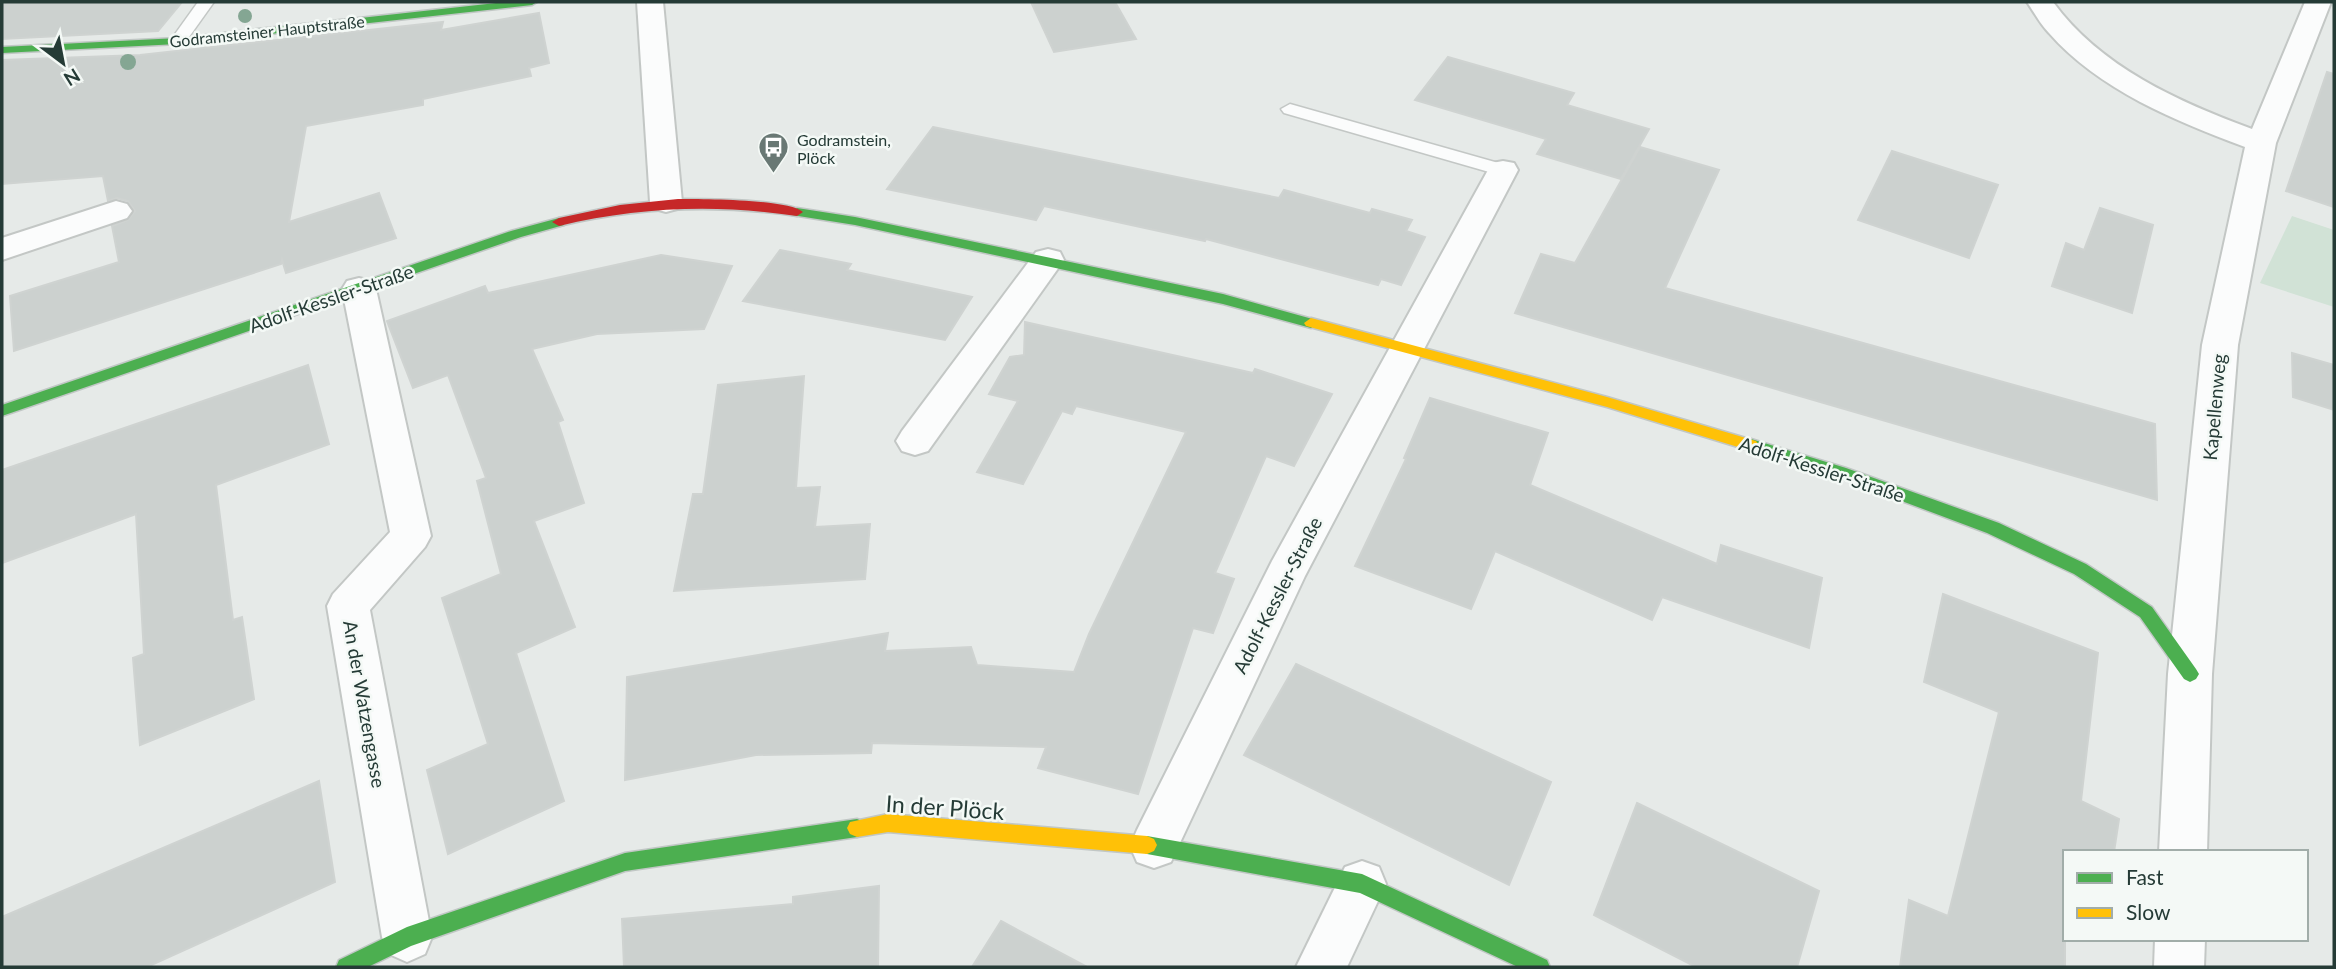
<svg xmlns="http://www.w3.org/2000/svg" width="2336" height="969" font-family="Lato,sans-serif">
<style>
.green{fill:#d1e2d6}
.building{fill:#ccd1cf;stroke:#cfd3d1;stroke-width:2}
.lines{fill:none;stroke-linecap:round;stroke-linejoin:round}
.lane-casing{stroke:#c3c7c5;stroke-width:3}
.street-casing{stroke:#c3c7c5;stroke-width:4}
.fast-casing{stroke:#c1c7c5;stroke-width:3}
.slow-casing{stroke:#c1c7c5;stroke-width:3}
.jam-casing{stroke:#c1c7c5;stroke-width:3}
.lane{fill:#fbfcfc;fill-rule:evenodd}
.street{fill:#fbfcfc;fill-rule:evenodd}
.fast{fill:#4caf50;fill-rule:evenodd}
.slow{fill:#ffc107;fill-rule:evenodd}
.jam{fill:#c62828;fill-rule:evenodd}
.tree{fill:#84a693}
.labels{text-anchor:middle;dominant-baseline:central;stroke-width:5;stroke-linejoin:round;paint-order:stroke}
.far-street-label{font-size:16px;fill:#253b36;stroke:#f4f9f6}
.far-poi-label{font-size:16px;fill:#253b36;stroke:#f4f9f6;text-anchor:start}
.street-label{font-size:19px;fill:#253b36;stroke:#f4f9f6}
.near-street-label{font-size:23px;fill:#253b36;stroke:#f4f9f6}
</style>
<rect width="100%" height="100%" fill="#e6eae8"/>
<path class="green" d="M 2292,216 L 2334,230 L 2334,307 L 2260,283 Z"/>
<g class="building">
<path d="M 2,2 L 182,2 L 158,31 L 2,39 Z"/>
<path d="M 1031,2 L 1115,2 L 1136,39 L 1054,52 Z"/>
<path d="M 539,13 L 549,63 L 529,68 L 531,76 L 423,99 L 423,105 L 306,126 L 289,222 L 379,193 L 396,238 L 286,273 L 282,260 L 281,264 L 14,351 L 10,296 L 119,262 L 112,226 L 128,220 L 135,211 L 128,201 L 117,198 L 108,201 L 103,176 L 2,184 L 2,60 L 140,55 L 443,22 L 441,30 Z"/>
<path d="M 1448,57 L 1574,93 L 1567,105 L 1649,129 L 1621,179 L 1537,154 L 1546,139 L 1415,100 Z"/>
<path d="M 2327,72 L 2334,74 L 2334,207 L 2286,191 Z"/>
<path d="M 933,127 L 1279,198 L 1284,190 L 1370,213 L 1372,209 L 1412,220 L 1406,231 L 1425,237 L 1401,285 L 1381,279 L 1378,285 L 1206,239 L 1205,241 L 1044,206 L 1036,220 L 887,189 Z"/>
<path d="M 1640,147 L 1719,170 L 1665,288 L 2155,424 L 2157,500 L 1515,313 L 1541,254 L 1575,263 Z"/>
<path d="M 1892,151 L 1998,185 L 1969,258 L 1858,220 Z"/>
<path d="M 2100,208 L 2153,225 L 2132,313 L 2052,286 L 2066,243 L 2084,250 Z"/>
<path d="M 780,250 L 851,264 L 847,270 L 972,297 L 945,340 L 743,301 Z"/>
<path d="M 661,255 L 732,266 L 704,329 L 597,334 L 532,349 L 563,420 L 558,422 L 584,503 L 534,521 L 575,627 L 516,653 L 564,801 L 448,854 L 427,770 L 488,744 L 442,598 L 501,574 L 477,481 L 486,478 L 448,375 L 413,388 L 387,321 L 485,286 L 488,293 Z"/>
<path d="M 1025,322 L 1253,373 L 1255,369 L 1332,394 L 1294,466 L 1266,456 L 1215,573 L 1234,579 L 1213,633 L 1193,628 L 1138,794 L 1038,768 L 1046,747 L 872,743 L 871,753 L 756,755 L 625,780 L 627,677 L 888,633 L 885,651 L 971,647 L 977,665 L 1074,672 L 1089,634 L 1186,432 L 1076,406 L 1072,414 L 1062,411 L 1023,484 L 977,472 L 1018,401 L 989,394 L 1010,357 L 1024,355 Z"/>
<path d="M 2292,353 L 2334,365 L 2334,410 L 2293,397 Z"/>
<path d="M 308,365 L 329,444 L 216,485 L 233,620 L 242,617 L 254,699 L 140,745 L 133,658 L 144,654 L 136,514 L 2,563 L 2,470 Z"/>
<path d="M 804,376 L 796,488 L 820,487 L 815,527 L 870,524 L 865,579 L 674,591 L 693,494 L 703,494 L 718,385 Z"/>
<path d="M 1430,398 L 1548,433 L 1530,485 L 1717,564 L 1721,545 L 1822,578 L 1809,648 L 1662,597 L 1652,620 L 1495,551 L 1471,609 L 1355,566 L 1406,459 L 1404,458 Z"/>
<path d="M 1943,594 L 2098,653 L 2081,801 L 2119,819 L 2114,852 L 2065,852 L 2065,967 L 1900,967 L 1909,900 L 1948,916 L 1999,712 L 1924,682 Z"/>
<path d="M 1296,664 L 1551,782 L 1509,885 L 1244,755 Z"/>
<path d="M 319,781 L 335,882 L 147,967 L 2,967 L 2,917 Z"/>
<path d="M 1637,803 L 1819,891 L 1797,967 L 1696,967 L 1594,915 Z"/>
<path d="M 879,886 L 878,967 L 624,967 L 622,919 L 793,904 L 793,897 Z"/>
<path d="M 1001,921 L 1087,967 L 972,967 Z"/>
</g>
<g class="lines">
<defs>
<g id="lane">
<path d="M 198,2 L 214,2 L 184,44 L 172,44 L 170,41 Z"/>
<path d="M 1290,104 L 1509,166 L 1512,170 L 1503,176 L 1284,113 L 1281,109 Z"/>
</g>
<g id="street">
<path d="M 637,2 L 663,2 L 682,202 L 677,209 L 666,212 L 655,209 L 650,202 Z"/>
<path d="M 2027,2 L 2053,2 C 2100,67 2179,102 2252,129 L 2305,2 L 2331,2 L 2276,143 L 2238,345 L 2212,674 L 2207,852 L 2159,852 L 2168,674 L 2202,345 L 2245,147 C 2176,121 2099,90 2049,33 C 2040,24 2034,12 2027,2 Z"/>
<path d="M 1503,161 L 1514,163 L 1518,170 L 1305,576 L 1171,862 L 1154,868 L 1137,862 L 1130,846 L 1137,830 L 1272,561 L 1488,170 L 1492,163 Z"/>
<path d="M 116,201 L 127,204 L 132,211 L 127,218 L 2,260 L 2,238 Z"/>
<path d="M 1048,249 L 1060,252 L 1064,260 L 928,451 L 915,455 L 902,451 L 896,441 L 902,431 L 1036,252 Z"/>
<path d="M 359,278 L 371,281 L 376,289 L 431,536 L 425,547 L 370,610 L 432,937 L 425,954 L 407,962 L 389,954 L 382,937 L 327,606 L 333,594 L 390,532 L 342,289 L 347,281 Z"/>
<path d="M 1362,861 L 1379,867 L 1386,884 L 1347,967 L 1296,967 L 1345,867 Z"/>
<path d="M 2155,939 L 2205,939 L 2204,967 L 2154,967 Z"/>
</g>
<g id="fast">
<path d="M 505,2 L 537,2 L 532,5 L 178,44 L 2,53 L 2,47 L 178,38 Z"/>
<path d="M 797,208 L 855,217 L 1223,294 L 1316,320 L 1318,323 L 1311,328 L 1223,304 L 855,225 L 792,215 L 791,212 Z"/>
<path d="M 559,218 L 564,219 L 564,225 L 521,237 L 2,416 L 2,405 L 511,231 Z"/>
<path d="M 1751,439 L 1846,468 L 1999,523 L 2086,564 L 2152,607 L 2196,669 L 2199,674 L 2196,679 L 2190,682 L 2184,679 L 2140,617 L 2074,574 L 1987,533 L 1835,476 L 1746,449 L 1743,445 L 1746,441 Z"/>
<path d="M 857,819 L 864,822 L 867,828 L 864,834 L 857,837 L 625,871 L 411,946 L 368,967 L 336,967 L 339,960 L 407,927 L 625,853 Z"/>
<path d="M 1147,836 L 1362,874 L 1547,960 L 1550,967 L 1518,967 L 1360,893 L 1147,854 L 1140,851 L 1137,845 L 1140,839 Z"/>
</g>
<g id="slow">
<path d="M 1311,318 L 1607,397 L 1756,441 L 1759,445 L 1751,451 L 1607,407 L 1306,326 L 1304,323 Z"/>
<path d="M 888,814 L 1147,836 L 1154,839 L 1157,845 L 1154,851 L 1147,854 L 888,832 L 857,837 L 850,834 L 847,828 L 850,822 Z"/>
</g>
<path id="jam" d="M 678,199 C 701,199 788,199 803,212 L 797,216 C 715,204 639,207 559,226 L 552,222 L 559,218 L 620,205 Z"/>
</defs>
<use href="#lane" class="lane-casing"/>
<use href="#street" class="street-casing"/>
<use href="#fast" class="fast-casing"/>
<use href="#slow" class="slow-casing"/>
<use href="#jam" class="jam-casing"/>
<use href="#lane" class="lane"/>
<use href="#street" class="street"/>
<use href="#fast" class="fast"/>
<use href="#slow" class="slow"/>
<use href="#jam" class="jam"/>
</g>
<g class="tree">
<circle cx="245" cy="16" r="7"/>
<circle cx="128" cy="62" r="8"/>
</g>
<defs>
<symbol id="bus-pin" viewBox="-11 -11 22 30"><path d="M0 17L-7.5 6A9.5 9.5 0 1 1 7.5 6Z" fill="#697874" stroke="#f4f9f6"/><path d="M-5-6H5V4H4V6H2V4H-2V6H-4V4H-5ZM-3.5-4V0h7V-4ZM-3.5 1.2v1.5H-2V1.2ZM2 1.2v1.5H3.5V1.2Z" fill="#fff"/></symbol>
</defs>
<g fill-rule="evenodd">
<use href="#bus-pin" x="756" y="130" width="35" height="47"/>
</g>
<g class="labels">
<g class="far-street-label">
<text transform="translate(267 31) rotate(-6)">Godramsteiner Hauptstraße</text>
</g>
<g class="far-poi-label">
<text x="797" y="139">Godramstein,<tspan x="797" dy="18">Plöck</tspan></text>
</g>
<g class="street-label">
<text transform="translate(331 298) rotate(-19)">Adolf-Kessler-Straße</text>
<text transform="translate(2214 407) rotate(-85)">Kapellenweg</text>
<text transform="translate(1822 469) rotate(18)">Adolf-Kessler-Straße</text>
<text transform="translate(1277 595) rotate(-63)">Adolf-Kessler-Straße</text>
<text transform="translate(365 704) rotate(80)">An der Watzengasse</text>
</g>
<g class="near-street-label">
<text transform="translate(945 807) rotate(4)">In der Plöck</text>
</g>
</g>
<rect width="2336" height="969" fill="none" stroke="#253b36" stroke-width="7"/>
<rect x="2063" y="850" width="245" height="91" fill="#f4f9f6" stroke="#a1ada9" stroke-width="2"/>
<rect x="2077" y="873" width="35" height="10" fill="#4caf50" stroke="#a1ada9" stroke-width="2"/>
<text x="2126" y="885" font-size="21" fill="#253b36">Fast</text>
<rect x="2077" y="908" width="35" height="10" fill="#ffc107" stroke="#a1ada9" stroke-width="2"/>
<text x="2126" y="920" font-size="21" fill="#253b36">Slow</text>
<g transform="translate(63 63) rotate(148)" stroke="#f4f9f6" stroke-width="5" paint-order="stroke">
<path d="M0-5L12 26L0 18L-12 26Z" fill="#253b36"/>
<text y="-10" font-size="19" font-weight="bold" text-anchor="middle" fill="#253b36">N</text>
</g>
</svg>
